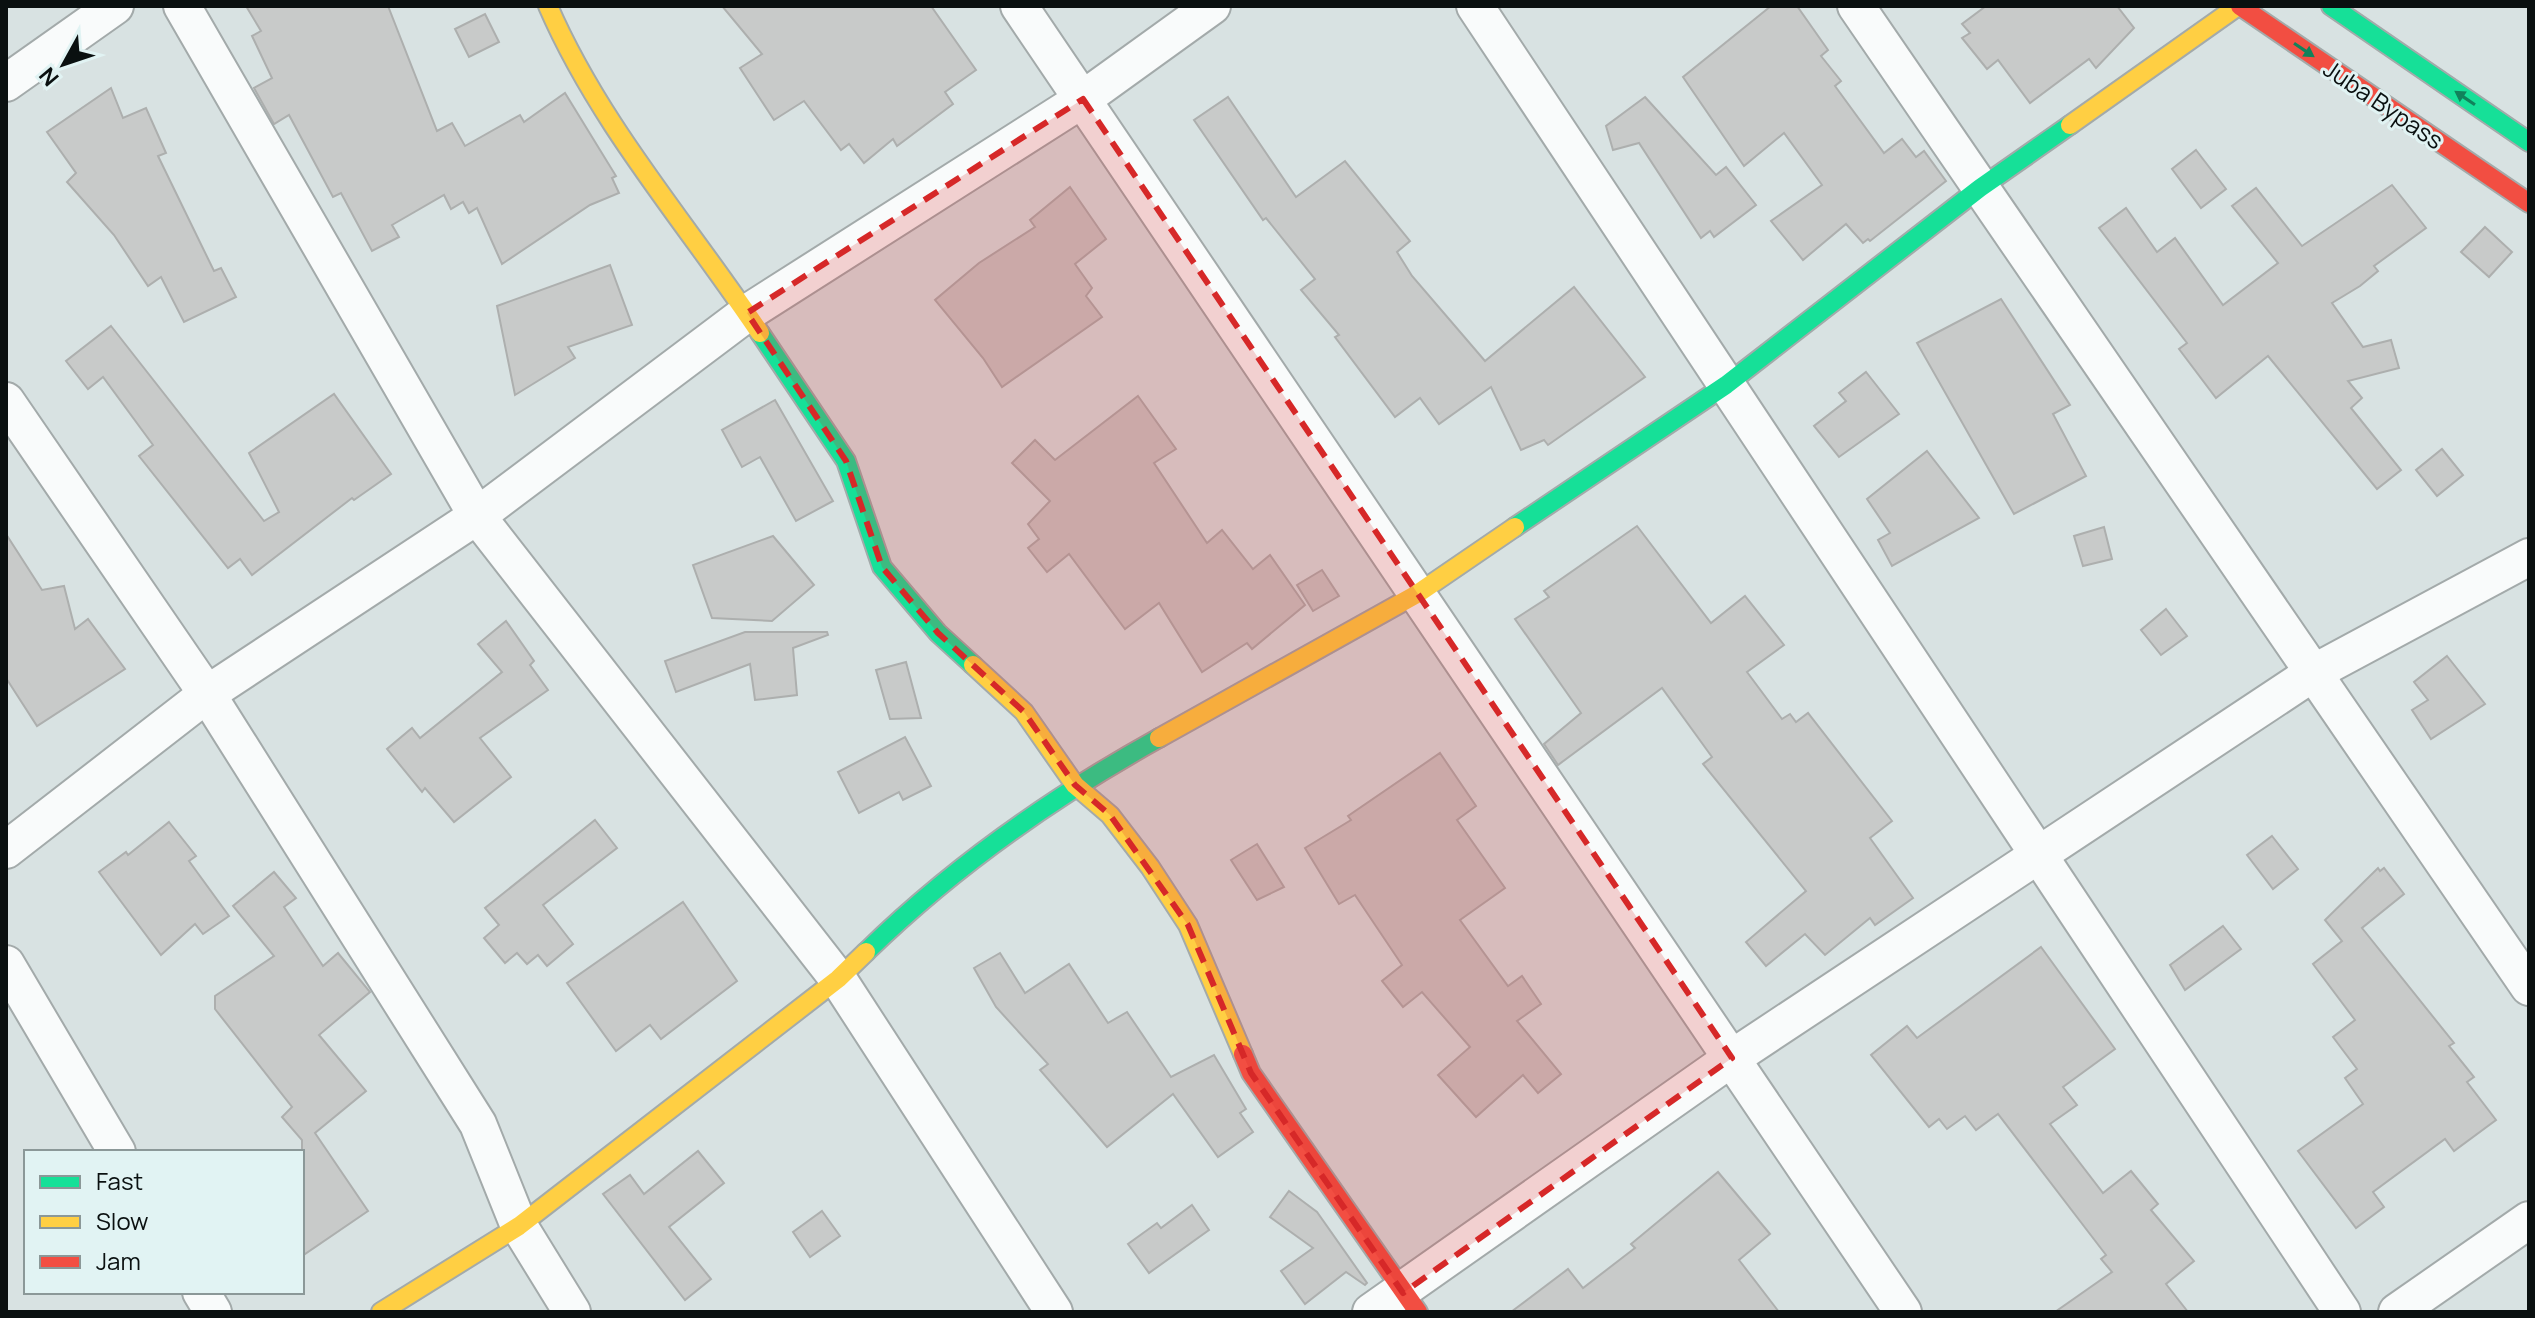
<svg xmlns="http://www.w3.org/2000/svg" width="2535" height="1318" font-family="Manrope,sans-serif">
<style>
.building{fill:#c8cac9;stroke:#adafae;stroke-width:2}
.lines{fill:none;stroke-linecap:round;stroke-linejoin:round}
.street-casing{stroke:#a3aaaa;stroke-width:40}
.fast-casing{stroke:#a3aaaa;stroke-width:22}
.slow-casing{stroke:#a3aaaa;stroke-width:22}
.jam-casing{stroke:#a3aaaa;stroke-width:22}
.street{stroke:#f9fbfb;stroke-width:36}
.fast{stroke:#16e098;stroke-width:18}
.slow{stroke:#ffcf43;stroke-width:18}
.jam{stroke:#f24e42;stroke-width:18}
.oneway{fill:#11825b}
.marked{fill:#d62828;fill-opacity:0.2;stroke:#d62828;stroke-width:6;stroke-dasharray:16 10;stroke-linejoin:round}
.labels{text-anchor:middle;dominant-baseline:central;stroke-width:6;stroke-linejoin:round;paint-order:stroke}
.street-label{font-size:24px;fill:#0a1010;stroke:#e1f3f3}
</style>
<rect width="100%" height="100%" fill="#d8e2e2"/>
<g class="building">
<path d="M 246,6 L 388,6 L 437,131 L 452,123 L 465,146 L 520,115 L 524,122 L 565,93 L 616,176 L 612,178 L 619,193 L 590,205 L 502,264 L 477,208 L 469,213 L 463,202 L 451,209 L 444,195 L 392,225 L 399,237 L 372,251 L 341,193 L 333,197 L 289,115 L 274,124 L 254,88 L 272,78 L 252,36 L 261,31 Z"/>
<path d="M 722,6 L 931,6 L 976,70 L 945,92 L 953,104 L 897,146 L 893,139 L 864,163 L 849,144 L 841,150 L 804,101 L 774,120 L 740,68 L 762,54 Z"/>
<path d="M 1771,6 L 1797,6 L 1828,50 L 1821,56 L 1841,81 L 1835,86 L 1884,153 L 1902,139 L 1916,157 L 1924,151 L 1946,181 L 1870,241 L 1868,239 L 1863,243 L 1846,224 L 1803,260 L 1771,221 L 1822,185 L 1784,133 L 1744,166 L 1683,77 Z"/>
<path d="M 1986,6 L 2117,6 L 2134,28 L 2096,68 L 2089,59 L 2030,103 L 1998,60 L 1987,69 L 1962,38 L 1970,33 L 1962,24 Z"/>
<path d="M 485,14 L 499,42 L 469,57 L 455,29 Z"/>
<path d="M 111,88 L 123,118 L 146,108 L 166,153 L 158,156 L 214,271 L 221,268 L 236,297 L 184,322 L 161,277 L 148,286 L 114,235 L 67,182 L 76,173 L 47,132 Z"/>
<path d="M 1228,97 L 1296,197 L 1345,161 L 1410,241 L 1397,252 L 1412,276 L 1485,361 L 1574,287 L 1645,377 L 1548,445 L 1544,440 L 1521,450 L 1491,387 L 1439,424 L 1420,398 L 1395,417 L 1335,337 L 1339,335 L 1301,290 L 1315,279 L 1266,218 L 1263,220 L 1194,120 Z"/>
<path d="M 1645,97 L 1716,175 L 1726,167 L 1756,205 L 1714,237 L 1710,231 L 1701,238 L 1639,143 L 1613,150 L 1606,126 Z"/>
<path d="M 2196,150 L 2226,189 L 2201,208 L 2172,169 Z"/>
<path d="M 2392,185 L 2426,228 L 2374,266 L 2378,271 L 2360,286 L 2332,303 L 2363,347 L 2391,340 L 2399,368 L 2348,381 L 2362,398 L 2351,408 L 2401,470 L 2377,489 L 2268,356 L 2216,398 L 2179,349 L 2187,343 L 2099,228 L 2126,208 L 2157,252 L 2175,238 L 2223,305 L 2278,263 L 2232,206 L 2256,188 L 2302,246 Z"/>
<path d="M 1070,187 L 1106,239 L 1075,264 L 1092,288 L 1086,296 L 1102,317 L 1002,387 L 983,358 L 935,300 L 979,263 L 1035,227 L 1030,220 Z"/>
<path d="M 2485,227 L 2512,252 L 2489,277 L 2461,252 Z"/>
<path d="M 610,265 L 632,325 L 568,347 L 575,358 L 515,395 L 497,306 Z"/>
<path d="M 2001,299 L 2070,405 L 2053,414 L 2086,476 L 2014,514 L 1917,343 Z"/>
<path d="M 111,326 L 264,521 L 279,512 L 249,453 L 334,394 L 391,474 L 354,500 L 352,498 L 252,575 L 240,559 L 228,568 L 139,456 L 153,445 L 103,377 L 88,389 L 66,361 Z"/>
<path d="M 1866,372 L 1899,414 L 1839,457 L 1814,426 L 1846,401 L 1839,393 Z"/>
<path d="M 1138,396 L 1176,449 L 1154,463 L 1207,543 L 1222,530 L 1253,569 L 1270,555 L 1305,605 L 1252,649 L 1247,643 L 1202,672 L 1159,603 L 1125,629 L 1069,554 L 1047,572 L 1028,548 L 1039,539 L 1028,524 L 1050,501 L 1012,463 L 1035,440 L 1055,460 Z"/>
<path d="M 775,400 L 833,501 L 796,521 L 760,457 L 742,467 L 722,430 Z"/>
<path d="M 2442,449 L 2463,475 L 2437,496 L 2416,470 Z"/>
<path d="M 1927,451 L 1979,518 L 1892,566 L 1878,540 L 1890,533 L 1867,499 Z"/>
<path d="M 1637,526 L 1711,623 L 1745,596 L 1784,645 L 1747,672 L 1782,719 L 1790,714 L 1796,722 L 1808,713 L 1892,821 L 1870,838 L 1913,898 L 1875,925 L 1870,918 L 1825,955 L 1805,934 L 1766,966 L 1746,942 L 1806,891 L 1703,764 L 1712,757 L 1662,688 L 1558,765 L 1544,744 L 1581,713 L 1515,619 L 1549,597 L 1544,591 Z"/>
<path d="M 2104,527 L 2112,559 L 2083,566 L 2074,536 Z"/>
<path d="M 6,534 L 42,590 L 64,586 L 75,629 L 88,619 L 125,669 L 37,726 L 6,678 Z"/>
<path d="M 773,536 L 814,585 L 772,621 L 712,618 L 693,565 Z"/>
<path d="M 1322,570 L 1339,596 L 1313,611 L 1297,585 Z"/>
<path d="M 2166,609 L 2187,636 L 2161,655 L 2141,630 Z"/>
<path d="M 506,621 L 534,661 L 530,665 L 548,690 L 480,738 L 511,777 L 454,822 L 425,788 L 422,792 L 387,749 L 412,728 L 420,738 L 502,672 L 478,644 Z"/>
<path d="M 745,632 L 827,632 L 828,635 L 793,648 L 797,695 L 755,700 L 750,664 L 676,692 L 665,661 Z"/>
<path d="M 2447,656 L 2485,704 L 2431,739 L 2412,710 L 2428,700 L 2414,682 Z"/>
<path d="M 906,662 L 921,718 L 890,719 L 876,670 Z"/>
<path d="M 905,737 L 931,786 L 903,800 L 899,792 L 859,813 L 838,772 Z"/>
<path d="M 1440,753 L 1476,806 L 1457,820 L 1505,888 L 1460,920 L 1508,986 L 1522,976 L 1541,1004 L 1517,1021 L 1561,1074 L 1538,1093 L 1523,1075 L 1476,1117 L 1438,1075 L 1470,1047 L 1422,992 L 1403,1007 L 1382,981 L 1402,965 L 1355,895 L 1339,904 L 1305,848 L 1351,820 L 1348,816 Z"/>
<path d="M 595,820 L 617,848 L 543,905 L 573,944 L 547,966 L 538,955 L 527,964 L 517,953 L 505,963 L 484,938 L 499,925 L 485,908 Z"/>
<path d="M 169,822 L 196,856 L 189,861 L 229,916 L 203,934 L 195,924 L 161,955 L 99,872 L 126,852 L 128,855 Z"/>
<path d="M 2272,836 L 2298,869 L 2273,889 L 2247,855 Z"/>
<path d="M 1257,844 L 1284,887 L 1257,900 L 1231,860 Z"/>
<path d="M 2378,868 L 2380,871 L 2384,868 L 2404,894 L 2362,928 L 2454,1043 L 2449,1046 L 2474,1077 L 2467,1082 L 2496,1120 L 2454,1151 L 2445,1139 L 2373,1192 L 2384,1207 L 2356,1228 L 2298,1151 L 2363,1104 L 2345,1078 L 2357,1069 L 2333,1037 L 2355,1020 L 2313,964 L 2342,941 L 2325,920 Z"/>
<path d="M 274,872 L 296,898 L 284,907 L 323,966 L 338,953 L 370,992 L 319,1035 L 366,1091 L 315,1133 L 368,1211 L 302,1256 L 302,1140 L 282,1117 L 292,1107 L 215,1009 L 215,996 L 274,956 L 233,906 Z"/>
<path d="M 683,902 L 737,981 L 661,1039 L 650,1025 L 616,1051 L 567,983 Z"/>
<path d="M 2223,926 L 2241,949 L 2185,990 L 2170,965 Z"/>
<path d="M 2041,947 L 2115,1049 L 2063,1087 L 2077,1105 L 2050,1124 L 2103,1193 L 2131,1171 L 2158,1204 L 2151,1210 L 2194,1261 L 2166,1284 L 2188,1312 L 2055,1312 L 2112,1272 L 2101,1259 L 2106,1255 L 1998,1114 L 1976,1130 L 1965,1116 L 1947,1129 L 1939,1119 L 1929,1127 L 1871,1055 L 1907,1026 L 1917,1038 Z"/>
<path d="M 1000,953 L 1025,993 L 1069,964 L 1108,1023 L 1127,1012 L 1171,1077 L 1214,1055 L 1246,1109 L 1240,1113 L 1253,1132 L 1218,1157 L 1173,1094 L 1107,1147 L 1040,1070 L 1048,1064 L 996,1007 L 974,968 Z"/>
<path d="M 698,1151 L 724,1183 L 669,1227 L 711,1279 L 685,1300 L 603,1194 L 630,1175 L 644,1194 Z"/>
<path d="M 1718,1172 L 1770,1234 L 1739,1260 L 1779,1312 L 1511,1312 L 1568,1269 L 1583,1288 L 1635,1248 L 1631,1244 Z"/>
<path d="M 1289,1191 L 1317,1212 L 1367,1283 L 1365,1285 L 1346,1272 L 1305,1304 L 1281,1271 L 1313,1248 L 1270,1217 Z"/>
<path d="M 1192,1205 L 1209,1230 L 1149,1273 L 1128,1244 L 1157,1223 L 1161,1228 Z"/>
<path d="M 822,1211 L 840,1236 L 810,1257 L 793,1232 Z"/>
</g>
<g class="lines">
<defs>
<g id="street">
<path d="M 182,6 L 477,516 L 838,979 L 1054,1312"/>
<path d="M 1019,6 L 1903,1312"/>
<path d="M 1475,6 L 2342,1312"/>
<path d="M 1856,6 L 2529,987"/>
<path d="M 6,83 L 115,6"/>
<path d="M 6,401 L 207,694 L 478,1124 L 519,1226 L 572,1312"/>
<path d="M 6,850 L 207,694 L 477,516 L 747,313 L 1083,99 L 1212,6"/>
<path d="M 6,964 L 117,1152"/>
<path d="M 201,1292 L 213,1312"/>
<path d="M 1371,1312 L 1732,1058 L 2313,673 L 2529,557"/>
<path d="M 2397,1312 L 2529,1220"/>
</g>
<g id="fast">
<path d="M 2331,6 L 2529,142"/>
<path d="M 760,333 L 846,461 L 882,567 L 938,633 L 973,665"/>
<path d="M 1515,527 L 1726,385 L 1980,188 L 2070,125"/>
<path d="M 866,952 C 954,866 1051,798 1159,738"/>
</g>
<g id="slow">
<path d="M 548,6 C 600,126 688,225 760,333"/>
<path d="M 2070,125 L 2238,6"/>
<path d="M 973,665 L 1024,712 L 1075,785 L 1110,815 L 1150,867 L 1188,925 L 1243,1054"/>
<path d="M 1159,738 L 1417,594 L 1515,527"/>
<path d="M 381,1312 L 519,1226 L 838,979 L 866,952"/>
</g>
<g id="jam">
<path d="M 2240,6 L 2529,203"/>
<path d="M 1243,1054 L 1251,1073 L 1418,1312"/>
</g>
</defs>
<use href="#street" class="street-casing"/>
<use href="#fast" class="fast-casing"/>
<use href="#slow" class="slow-casing"/>
<use href="#jam" class="jam-casing"/>
<use href="#street" class="street"/>
<use href="#fast" class="fast"/>
<use href="#slow" class="slow"/>
<use href="#jam" class="jam"/>
</g>
<defs><path id="oneway-solid" d="M-6-.8H1V-3.2L6.5 0L1 3.2V.8H-6Z" transform="scale(2)"/></defs>
<g class="oneway">
<use href="#oneway-solid" transform="translate(2304 50) rotate(34)"/>
<use href="#oneway-solid" transform="translate(2465 98) rotate(-146)"/>
</g>
<path class="marked" d="M 1083,99 L 1732,1058 L 1403,1293 L 1251,1073 L 1188,925 L 1110,815 L 1075,785 L 1024,712 L 938,633 L 882,567 L 846,461 L 747,313 Z"/>
<g class="labels">
<g class="street-label">
<text transform="translate(2384 104) rotate(34)">Juba Bypass</text>
</g>
</g>
<rect width="2535" height="1318" fill="none" stroke="#0a1010" stroke-width="16"/>
<rect x="24" y="1150" width="280" height="144" fill="#e1f3f3" stroke="#8b9898" stroke-width="2"/>
<rect x="40" y="1176" width="40" height="12" fill="#16e098" stroke="#8b9898" stroke-width="2"/>
<text x="96" y="1190" font-size="24" fill="#0a1010">Fast</text>
<rect x="40" y="1216" width="40" height="12" fill="#ffcf43" stroke="#8b9898" stroke-width="2"/>
<text x="96" y="1230" font-size="24" fill="#0a1010">Slow</text>
<rect x="40" y="1256" width="40" height="12" fill="#f24e42" stroke="#8b9898" stroke-width="2"/>
<text x="96" y="1270" font-size="24" fill="#0a1010">Jam</text>
<g transform="translate(64 64) rotate(230)" stroke="#e1f3f3" stroke-width="6" paint-order="stroke">
<path d="M0-6L14 30L0 20L-14 30Z" fill="#0a1010"/>
<text y="-12" font-size="22" font-weight="bold" text-anchor="middle" fill="#0a1010">N</text>
</g>
</svg>
